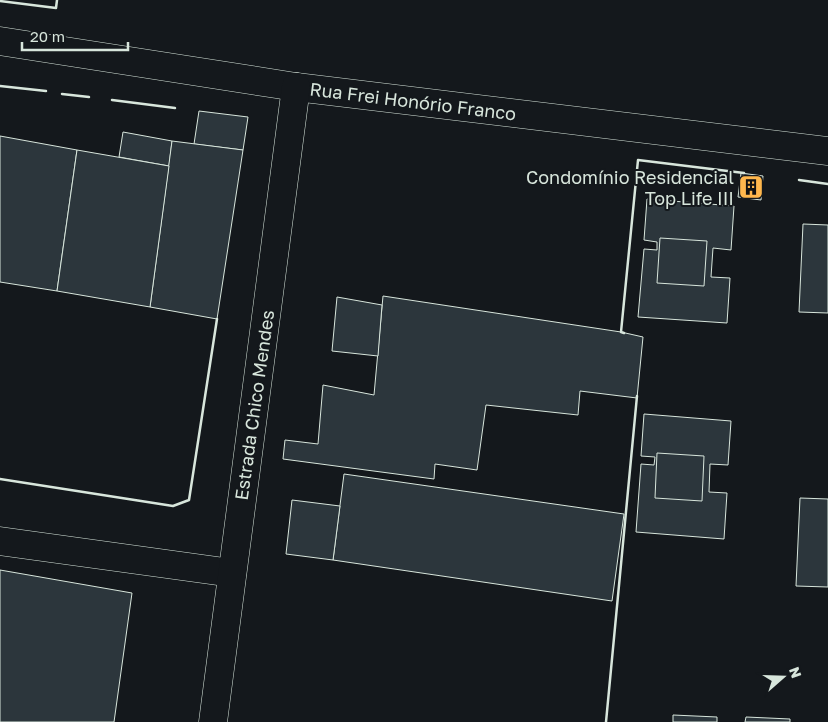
<svg xmlns="http://www.w3.org/2000/svg" width="828" height="722" font-family="'Golos Text',sans-serif">
<style>
.building{fill:#2c363c;stroke:#d8e6dc}
.lines{fill:none;stroke-linecap:round;stroke-linejoin:round}
.street-casing{stroke:#d8e6dc;stroke-width:29}
.street{stroke:#14181c;stroke-width:28}
.wall{stroke:#d8e6dc;stroke-width:2.5}
.labels{text-anchor:middle;dominant-baseline:central;stroke-width:4;stroke-linejoin:round;paint-order:stroke}
.street-label{font-size:18px;fill:#d8e6dc;stroke:#14181c}
.poi-label{font-size:18px;fill:#d8e6dc;stroke:#14181c;text-anchor:end}
</style>
<rect width="100%" height="100%" fill="#14181c"/>
<g class="building">
<path d="M 199,111 L 248,117 L 243,150 L 194,144 Z"/>
<path d="M 123,132 L 172,141 L 169,166 L 119,157 Z"/>
<path d="M 0,136 L 77,150 L 57,291 L 0,282 Z"/>
<path d="M 172,141 L 243,150 L 217,319 L 150,307 Z"/>
<path d="M 77,150 L 169,166 L 150,307 L 57,291 Z"/>
<path d="M 741,173 L 763,176 L 761,200 L 738,197 Z"/>
<path d="M 647,199 L 734,206 L 731,250 L 713,248 L 711,277 L 730,278 L 727,323 L 638,317 L 644,249 L 657,250 L 657,242 L 644,240 Z"/>
<path d="M 803,224 L 828,225 L 828,313 L 799,312 Z"/>
<path d="M 660,238 L 707,241 L 704,286 L 657,283 Z"/>
<path d="M 383,296 L 621,332 L 643,337 L 637,398 L 580,391 L 578,415 L 486,405 L 477,470 L 435,464 L 434,479 L 283,459 L 285,440 L 318,444 L 323,385 L 374,395 Z"/>
<path d="M 337,297 L 382,305 L 378,356 L 332,351 Z"/>
<path d="M 644,414 L 731,421 L 728,465 L 710,464 L 709,492 L 727,493 L 724,539 L 636,532 L 641,464 L 654,465 L 655,457 L 641,456 Z"/>
<path d="M 657,453 L 704,456 L 702,501 L 655,498 Z"/>
<path d="M 344,474 L 624,514 L 612,601 L 333,560 Z"/>
<path d="M 800,498 L 828,499 L 828,587 L 796,586 Z"/>
<path d="M 292,500 L 340,506 L 333,560 L 286,554 Z"/>
<path d="M 0,570 L 132,593 L 114,722 L 0,722 Z"/>
<path d="M 673,715 L 717,717 L 717,722 L 673,722 Z"/>
<path d="M 746,717 L 790,719 L 790,722 L 745,722 Z"/>
</g>
<g class="lines">
<defs>
<g id="street">
<path d="M 0,41 L 296,87 L 828,151"/>
<path d="M 0,541 L 232,573"/>
<path d="M 213,722 L 296,87"/>
</g>
</defs>
<use href="#street" class="street-casing"/>
<use href="#street" class="street"/>
<g class="wall">
<path d="M 0,1 L 56,8 L 57,0"/>
<path d="M 0,86 L 46,91"/>
<path d="M 62,94 L 89,97"/>
<path d="M 112,100 L 175,108"/>
<path d="M 799,180 L 828,184"/>
<path d="M 624,333 L 621,332 L 638,160 L 744,173"/>
<path d="M 0,479 L 173,506 L 189,500 L 217,319"/>
<path d="M 606,722 L 637,396"/>
</g>
</g>
<defs>
<symbol id="building-square" viewBox="-11 -11 22 22"><rect x="-9" y="-9" width="18" height="18" rx="4" fill="#ffb74d" stroke="#14181c"/><path d="M-4-6H4V6H1V3H-1V6H-4ZM-2.5-4.3h1.7v1.8h-1.7ZM.8-4.3h1.7v1.8H.8ZM-2.5-1h1.7V.8h-1.7ZM.8-1h1.7V.8H.8Z" fill="#111"/></symbol>
</defs>
<g fill-rule="evenodd">
<use href="#building-square" x="737" y="173" width="28" height="28"/>
</g>
<g class="labels">
<g class="street-label">
<text transform="translate(413 101) rotate(7)">Rua Frei Honório Franco</text>
<text transform="translate(254 405) rotate(-82)">Estrada Chico Mendes</text>
</g>
<g class="poi-label">
<text x="734" y="177">Condomínio Residencial<tspan x="734" dy="21">Top Life III</tspan></text>
</g>
</g>
<g transform="translate(783 677) rotate(70)" stroke="#14181c" stroke-width="4" paint-order="stroke">
<path d="M0-4L9 19L0 12L-9 19Z" fill="#d8e6dc"/>
<text y="-8" font-size="14" font-weight="bold" text-anchor="middle" fill="#d8e6dc">N</text>
</g>
<path d="M22 42v8h106v-8" fill="none" stroke="#d8e6dc" stroke-width="2.5"/>
<text x="30" y="42" font-size="15" fill="#d8e6dc" stroke="#14181c" stroke-width="4" paint-order="stroke">20 m</text>
</svg>
